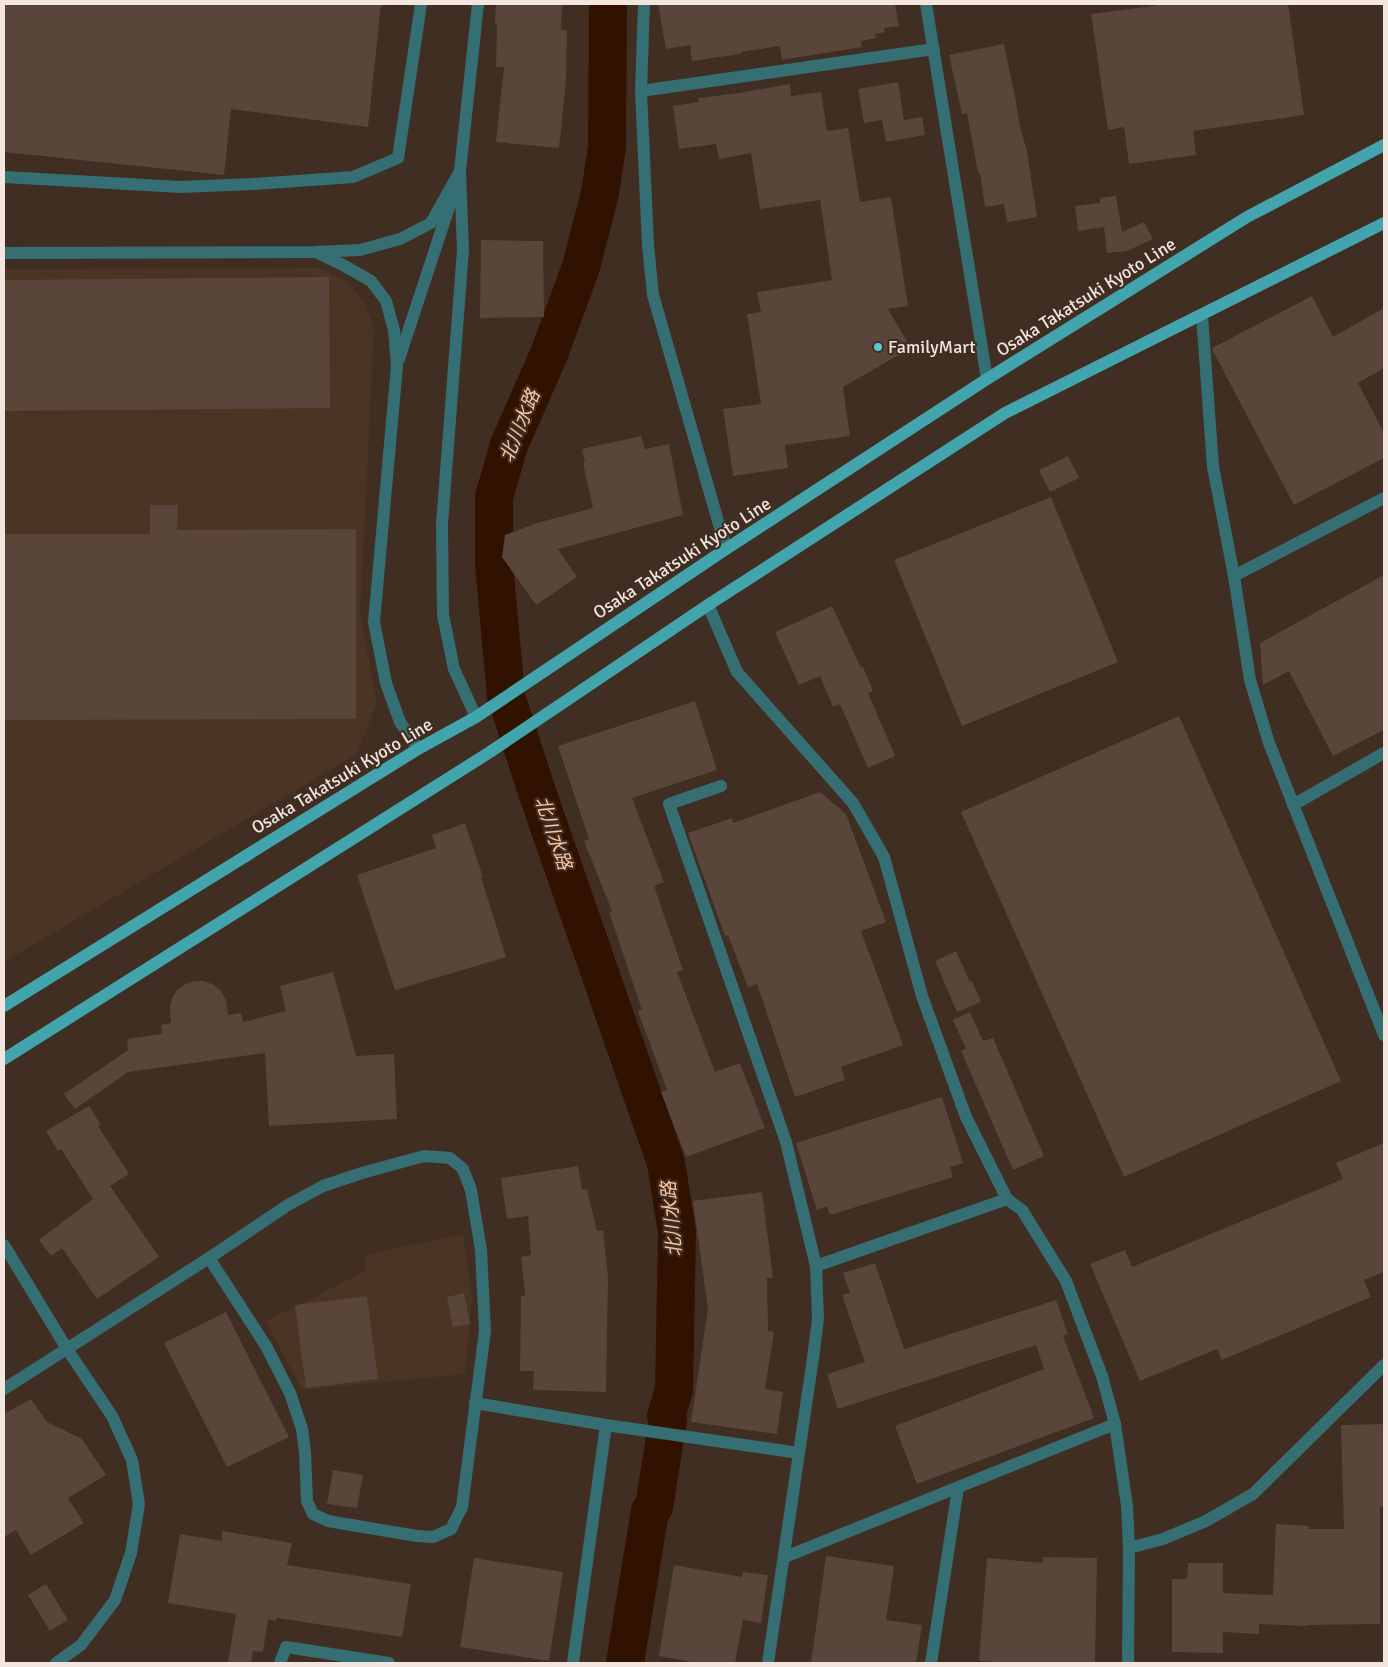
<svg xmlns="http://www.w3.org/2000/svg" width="1388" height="1667" font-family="Signika,'Noto Sans JP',sans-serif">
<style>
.built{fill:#4c3424}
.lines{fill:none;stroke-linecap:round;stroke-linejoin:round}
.river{stroke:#311200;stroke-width:38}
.building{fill:#594539}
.minor{stroke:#356f73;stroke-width:12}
.major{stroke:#42a5ad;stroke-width:12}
.poi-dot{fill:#51ccd5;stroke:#402e22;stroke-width:2}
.labels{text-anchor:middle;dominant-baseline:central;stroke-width:4.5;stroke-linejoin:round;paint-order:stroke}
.street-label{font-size:18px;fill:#f2e6de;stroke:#402e22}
.poi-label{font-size:18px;fill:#f2e6de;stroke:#402e22;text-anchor:start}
.water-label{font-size:19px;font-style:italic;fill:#ffc49f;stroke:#402e22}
</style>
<rect width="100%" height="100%" fill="#402e22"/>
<g class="built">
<path d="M 318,268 L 346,280 L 365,304 L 374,329 L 360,613 L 377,703 L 357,754 L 4,962 L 4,269 Z"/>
<path d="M 463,1234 L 472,1299 L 465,1374 L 302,1390 L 266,1321 L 366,1271 L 364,1255 Z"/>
</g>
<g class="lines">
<path class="river" d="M 608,4 L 607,147 L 600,193 L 581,267 L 549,354 L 509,445 L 494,497 L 494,564 L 506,696 L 537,792 L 666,1163 L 677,1232 L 674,1390 L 666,1416 L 668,1420 L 654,1507 L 650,1511 L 625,1663"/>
</g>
<g class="building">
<path d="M 4,4 L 381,4 L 368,127 L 231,109 L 224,175 L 4,152 Z"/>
<path d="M 496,4 L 562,4 L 561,30 L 567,30 L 566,80 L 559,148 L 496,142 L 504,67 L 496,67 L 497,23 L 495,23 Z"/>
<path d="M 658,4 L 895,4 L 899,26 L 884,28 L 885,32 L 875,34 L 876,38 L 861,41 L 862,47 L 782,60 L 780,46 L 741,52 L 741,54 L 692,61 L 690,45 L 666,49 Z"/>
<path d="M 1167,4 L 1288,4 L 1304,115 L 1193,131 L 1196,155 L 1129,164 L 1124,127 L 1108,130 L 1091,14 Z"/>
<path d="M 1004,44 L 1015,97 L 1020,127 L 1027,151 L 1037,217 L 1007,222 L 1004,204 L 985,207 L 980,173 L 978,173 L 967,113 L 962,114 L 949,55 Z"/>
<path d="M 898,82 L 904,120 L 922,117 L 925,135 L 886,142 L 882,120 L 864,123 L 858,89 Z"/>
<path d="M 790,84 L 791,96 L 821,92 L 827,131 L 848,128 L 860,202 L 891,197 L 908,306 L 888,309 L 911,348 L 843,387 L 850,436 L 785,445 L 788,468 L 733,476 L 723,409 L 761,404 L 747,314 L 761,312 L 757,292 L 832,280 L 820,200 L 760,209 L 751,153 L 719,159 L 716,144 L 679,149 L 673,106 L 699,102 L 698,98 L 739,93 Z"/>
<path d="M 1116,196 L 1122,232 L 1144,222 L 1153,239 L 1127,251 L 1107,253 L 1104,227 L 1078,231 L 1075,206 L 1100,203 L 1100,198 Z"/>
<path d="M 481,240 L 543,241 L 544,317 L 480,318 Z"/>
<path d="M 329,277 L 330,408 L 4,411 L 4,280 Z"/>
<path d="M 1312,296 L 1333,337 L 1384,308 L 1384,368 L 1358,383 L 1384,433 L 1384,458 L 1294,505 L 1213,351 L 1212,348 Z"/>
<path d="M 641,436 L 645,449 L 669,444 L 683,515 L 558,549 L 577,577 L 536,605 L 502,557 L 505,535 L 537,523 L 593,508 L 583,463 L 585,462 L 582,449 Z"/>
<path d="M 1068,456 L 1079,478 L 1050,492 L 1039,470 Z"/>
<path d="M 1051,497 L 1118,662 L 962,726 L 894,560 Z"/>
<path d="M 150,505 L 178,505 L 177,530 L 356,529 L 356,719 L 4,720 L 4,534 L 150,534 Z"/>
<path d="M 1384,575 L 1384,730 L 1333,756 L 1289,671 L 1263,685 L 1260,643 Z"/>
<path d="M 832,606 L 861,668 L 863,667 L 873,691 L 868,693 L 895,756 L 868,768 L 840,704 L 833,707 L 820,676 L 799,685 L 775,632 Z"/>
<path d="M 695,701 L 717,770 L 632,798 L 664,882 L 654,886 L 683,970 L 677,972 L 715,1072 L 740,1063 L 765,1128 L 686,1157 L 661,1092 L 667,1090 L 638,1011 L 642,1010 L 609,912 L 612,911 L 584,841 L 589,839 L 558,746 Z"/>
<path d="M 1179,716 L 1341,1081 L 1124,1177 L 961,812 Z"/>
<path d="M 820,792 L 846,814 L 886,922 L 861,931 L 903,1045 L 841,1067 L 845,1080 L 795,1097 L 757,984 L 748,987 L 728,935 L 725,936 L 688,833 L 732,818 L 733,823 Z"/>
<path d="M 465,823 L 483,877 L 481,877 L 506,957 L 395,990 L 357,875 L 436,848 L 432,835 Z"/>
<path d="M 956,951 L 970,982 L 972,981 L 981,1002 L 957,1012 L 935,961 Z"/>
<path d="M 333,972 L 356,1056 L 394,1054 L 397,1119 L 269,1126 L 265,1053 L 128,1072 L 75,1109 L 64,1094 L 128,1050 L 127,1039 L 162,1034 L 161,1025 L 171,1023 L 170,1007 L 172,998 L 177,990 L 185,984 L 195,981 L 204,981 L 214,985 L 221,991 L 226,1000 L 228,1015 L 241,1013 L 243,1022 L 286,1011 L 280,986 Z"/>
<path d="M 970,1012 L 983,1041 L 993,1038 L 1044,1156 L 1013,1170 L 961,1051 L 966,1049 L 953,1020 Z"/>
<path d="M 942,1097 L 963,1163 L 950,1167 L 953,1177 L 830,1215 L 827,1206 L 817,1210 L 796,1143 Z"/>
<path d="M 89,1106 L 101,1125 L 98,1126 L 129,1174 L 110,1186 L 159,1257 L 97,1299 L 62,1248 L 51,1256 L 39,1240 L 93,1199 L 61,1149 L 58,1151 L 46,1131 Z"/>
<path d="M 1384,1143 L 1384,1272 L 1364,1280 L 1371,1297 L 1222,1360 L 1217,1349 L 1140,1381 L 1090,1264 L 1125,1250 L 1132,1267 L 1343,1179 L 1336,1163 Z"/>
<path d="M 578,1166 L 582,1190 L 587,1189 L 597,1231 L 603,1230 L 608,1277 L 606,1392 L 533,1390 L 534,1371 L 520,1371 L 521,1296 L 525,1296 L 521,1257 L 531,1255 L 528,1216 L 507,1219 L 501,1178 Z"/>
<path d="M 762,1192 L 773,1278 L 767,1278 L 768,1331 L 774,1332 L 765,1389 L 783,1392 L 777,1434 L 691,1422 L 708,1309 L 693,1201 Z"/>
<path d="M 875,1263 L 904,1349 L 1056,1300 L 1068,1334 L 1063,1336 L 1094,1418 L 917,1484 L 895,1426 L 1044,1369 L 1036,1345 L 838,1409 L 827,1374 L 865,1362 L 842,1295 L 850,1293 L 843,1273 Z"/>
<path d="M 464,1293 L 470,1324 L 453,1327 L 447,1297 Z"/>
<path d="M 367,1296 L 378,1379 L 306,1388 L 295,1305 Z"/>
<path d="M 226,1312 L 289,1437 L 227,1467 L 164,1343 Z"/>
<path d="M 31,1399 L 47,1422 L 82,1439 L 106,1475 L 68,1498 L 84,1523 L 31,1555 L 16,1530 L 4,1537 L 4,1414 Z"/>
<path d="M 1384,1424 L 1384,1506 L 1380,1508 L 1380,1624 L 1307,1625 L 1307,1626 L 1259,1624 L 1259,1634 L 1223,1632 L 1223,1653 L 1172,1652 L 1172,1579 L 1187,1579 L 1188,1563 L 1223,1563 L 1223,1593 L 1273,1595 L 1276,1524 L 1309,1526 L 1308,1529 L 1344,1529 L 1341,1425 Z"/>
<path d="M 333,1470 L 363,1475 L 357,1508 L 327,1504 Z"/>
<path d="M 222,1531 L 292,1543 L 287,1565 L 411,1584 L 402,1637 L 277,1618 L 276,1621 L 268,1619 L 263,1652 L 253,1651 L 251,1663 L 228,1663 L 236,1614 L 168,1603 L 180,1534 L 222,1541 Z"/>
<path d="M 826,1556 L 894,1566 L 886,1620 L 922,1625 L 916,1663 L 811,1663 Z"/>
<path d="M 1043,1557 L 1097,1558 L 1095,1663 L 1012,1663 L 979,1661 L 987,1558 L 1043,1563 Z"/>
<path d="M 474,1558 L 563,1572 L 549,1661 L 460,1647 Z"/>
<path d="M 674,1565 L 742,1577 L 743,1572 L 768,1575 L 761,1623 L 743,1620 L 735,1663 L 698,1663 L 659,1656 Z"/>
<path d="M 46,1584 L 68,1620 L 50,1631 L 28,1595 Z"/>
</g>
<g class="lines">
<g class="minor">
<path d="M 644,4 L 641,91 L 648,245 L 653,295 L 726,549"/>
<path d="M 926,4 L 987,379"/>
<path d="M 641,91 L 934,49"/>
<path d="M 460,171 L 463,250 L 442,524 L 443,615 L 454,669 L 476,717"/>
<path d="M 4,177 L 181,187 L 253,184 L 353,177 L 398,158 L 421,4"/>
<path d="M 4,253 L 316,252 L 360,250 L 400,239 L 431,223 L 460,171 L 478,4"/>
<path d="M 318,253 L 343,265 L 371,281 L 386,301 L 394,330 L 397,366 L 374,622 L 386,683 L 400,722 L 418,749"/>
<path d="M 1202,316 L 1213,467 L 1234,576 L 1250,680 L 1269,743 L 1384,1035"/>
<path d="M 399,359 L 453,195"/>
<path d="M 1234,576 L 1384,498"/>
<path d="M 708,605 L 737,672 L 853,803 L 884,857 L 922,996 L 966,1117 L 1007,1199 L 1022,1210 L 1066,1281 L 1102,1376 L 1115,1424 L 1127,1506 L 1129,1548 L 1128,1663"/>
<path d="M 721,786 L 669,804 L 786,1142 L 816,1266 L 818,1319 L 813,1358 L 768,1663"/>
<path d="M 1293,805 L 1384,753"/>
<path d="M 4,1245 L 67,1349 L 112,1416 L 132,1460 L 139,1504 L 131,1553 L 115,1600 L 81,1645 L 56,1663"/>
<path d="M 816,1266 L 1007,1199"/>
<path d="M 4,1389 L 209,1258 L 288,1205 L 323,1186 L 362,1173 L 424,1156 L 450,1158 L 463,1169 L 471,1190 L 481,1250 L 485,1331 L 462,1507 L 451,1529 L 433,1537 L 417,1536 L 328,1521 L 313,1514 L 307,1501 L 305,1452 L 302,1429 L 290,1393 L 266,1346 L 209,1258"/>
<path d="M 475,1403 L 606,1425 L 799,1453"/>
<path d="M 1129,1548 L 1163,1539 L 1206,1521 L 1253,1494 L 1384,1365"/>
<path d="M 785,1557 L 1115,1424"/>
<path d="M 280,1663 L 286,1647 L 389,1663"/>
<path d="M 573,1663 L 606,1425"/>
<path d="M 931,1663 L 958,1488"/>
</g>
<g class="major">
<path d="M 4,1006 L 418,749 L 476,717 L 726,549 L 987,379 L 1247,217 L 1384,145"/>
<path d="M 4,1059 L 490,752 L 708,605 L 1005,413 L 1384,223"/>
</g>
</g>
<circle class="poi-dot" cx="878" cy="347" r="5"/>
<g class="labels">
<g class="street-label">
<text transform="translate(1086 297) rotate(-32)">Osaka Takatsuki Kyoto Line</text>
<text transform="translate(682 558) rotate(-33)">Osaka Takatsuki Kyoto Line</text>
<text transform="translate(342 776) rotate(-31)">Osaka Takatsuki Kyoto Line</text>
</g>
<g class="poi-label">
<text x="888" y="347">FamilyMart</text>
</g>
<g class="water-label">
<text transform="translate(520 426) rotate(-68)">北川水路</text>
<text transform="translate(553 833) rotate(71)">北川水路</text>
<text transform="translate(672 1219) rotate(-95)">北川水路</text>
</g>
</g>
<rect width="1388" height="1667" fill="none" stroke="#f2e6de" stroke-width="10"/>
</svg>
